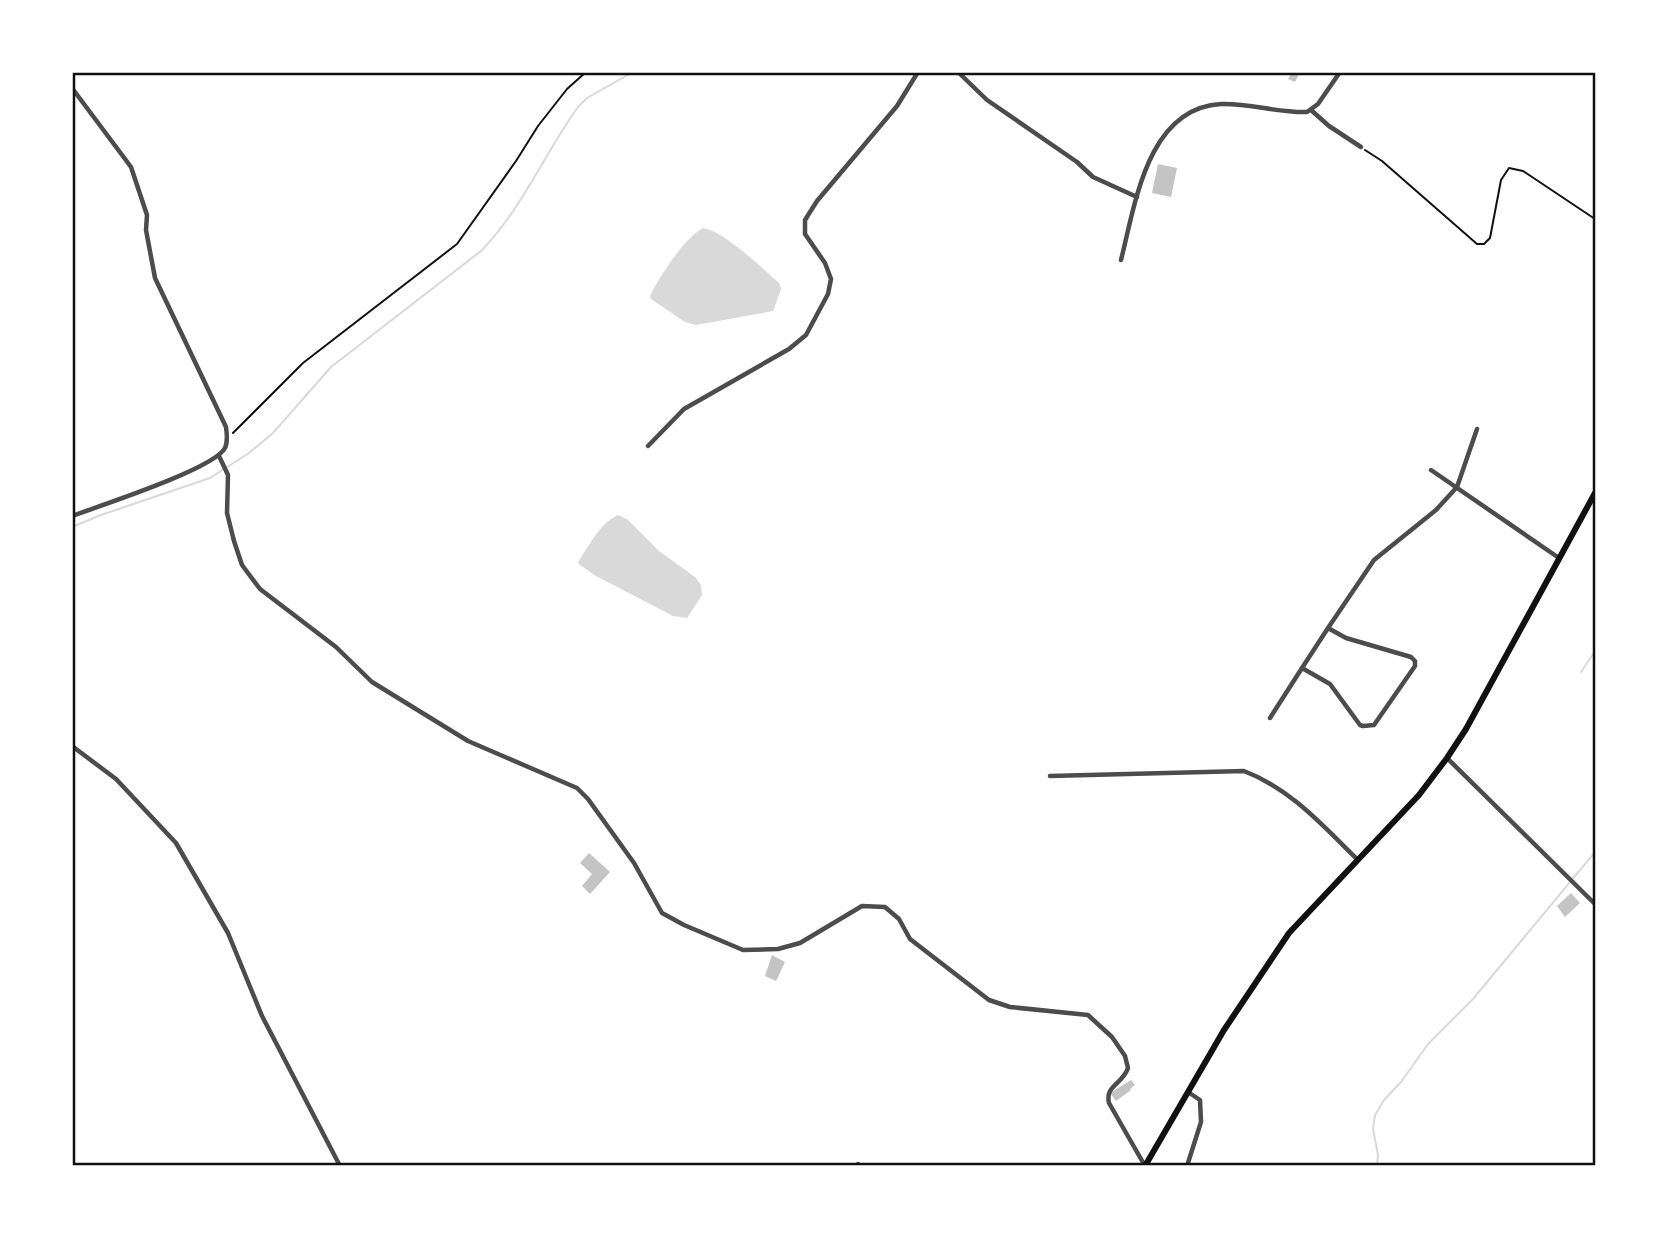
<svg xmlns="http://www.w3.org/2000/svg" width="1667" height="1238" font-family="'IBM Plex Sans',sans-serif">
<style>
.water{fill:#d9d9d9}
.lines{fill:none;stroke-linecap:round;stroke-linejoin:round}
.stream{stroke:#d9d9d9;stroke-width:2}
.building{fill:#c4c4c4}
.path{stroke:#111;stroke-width:2}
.minor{stroke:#4c4c4c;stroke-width:4.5}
.secondary{stroke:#111;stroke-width:6}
.neatline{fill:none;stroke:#111;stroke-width:2.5}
</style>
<rect width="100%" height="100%" fill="#fff"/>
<g class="water">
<path d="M 703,228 C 724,231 762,268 779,283 L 781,289 L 773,311 L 696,325 L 685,322 L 651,299 L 650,296 C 660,276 684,238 703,228 Z"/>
<path d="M 618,515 L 627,519 L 659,551 L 695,577 L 701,585 L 702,595 L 687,618 L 673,616 L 596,576 L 580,565 L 578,562 C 589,546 600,523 618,515 Z"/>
</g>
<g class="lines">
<g class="stream">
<path d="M 72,527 L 101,515 L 210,478 L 249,453 L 273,433 L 331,367 L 481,251 C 522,209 544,154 578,107 L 587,98 L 633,72"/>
<path d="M 1581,672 L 1595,651"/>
<path d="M 1377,1166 L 1378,1155 L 1373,1129 L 1375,1115 L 1384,1100 L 1401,1082 L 1428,1044 L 1473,999 L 1595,852"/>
</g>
</g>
<g class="building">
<path d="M 1292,72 L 1300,72 L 1295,82 L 1288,79 Z"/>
<path d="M 1158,164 L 1177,168 L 1171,197 L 1152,193 Z"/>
<path d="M 589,853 L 610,872 L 590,894 L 582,886 L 592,874 L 580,863 Z"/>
<path d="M 1571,893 L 1580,903 L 1565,917 L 1557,906 Z"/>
<path d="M 772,955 L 785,962 L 776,981 L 765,976 Z"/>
<path d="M 1131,1080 L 1135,1085 L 1130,1089 L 1131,1090 L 1116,1101 L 1110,1093 Z"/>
</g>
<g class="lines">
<g class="path">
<path d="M 1365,150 L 1382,161 L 1477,244 L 1484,244 L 1490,238 L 1501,180 L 1509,168 L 1523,171 L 1595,219"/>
<path d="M 233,433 L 303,363 L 457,244 L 516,161 L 538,126 L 567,89 L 586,72"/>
</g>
<g class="minor">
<path d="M 958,72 L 987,100 L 1077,162 L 1093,177 L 1137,197"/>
<path d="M 72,88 L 131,167 L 147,215 L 146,230 L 155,278 L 226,427 C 227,434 228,442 225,448 C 214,469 99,506 72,516"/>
<path d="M 1311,110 L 1329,126 L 1361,147"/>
<path d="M 1121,260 C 1135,205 1147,108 1221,104 C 1250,103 1278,113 1307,112 L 1318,104 L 1340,72"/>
<path d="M 648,446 L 684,409 L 789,349 L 806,335 L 828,294 L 831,279 L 825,263 L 805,234 L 805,220 L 817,201 L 897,106 L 918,72"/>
<path d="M 219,456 L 228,475 L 227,513 L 234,541 L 242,565 L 260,589 L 336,647 L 372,682 L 468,741 L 577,788 L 588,799 L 634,863 L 662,913 L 684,925 L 743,950 L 778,949 L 800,943 L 862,906 L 885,907 L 899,919 L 910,939 L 989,1000 L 1010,1007 L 1088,1015 L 1112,1037 L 1125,1056 L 1128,1068 C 1122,1085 1105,1085 1109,1103 L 1145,1166"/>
<path d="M 1431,470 L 1559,558"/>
<path d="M 1328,628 L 1302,668 L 1330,684 L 1360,725 L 1363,726 L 1374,725 L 1415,666 L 1415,661 L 1411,657 L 1346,638 L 1328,628 L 1374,560 L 1436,510 L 1457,487 L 1477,429"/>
<path d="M 1270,718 L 1302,668"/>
<path d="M 72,746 L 116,779 L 176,843 L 228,933 L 262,1016 L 340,1166"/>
<path d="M 1447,758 L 1595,904"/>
<path d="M 1050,776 L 1244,771 C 1291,789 1323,826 1358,860"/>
<path d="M 858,1164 L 861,1166"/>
<path d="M 1187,1166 L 1201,1122 L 1200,1100 L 1188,1092"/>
</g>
<path class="secondary" d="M 1145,1166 L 1224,1030 L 1289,933 L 1419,795 L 1447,758 L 1466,729 L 1595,493"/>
</g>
<rect width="1667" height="1238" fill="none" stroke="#ffffff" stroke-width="147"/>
<rect x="74" y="74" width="1520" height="1090" class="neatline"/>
</svg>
